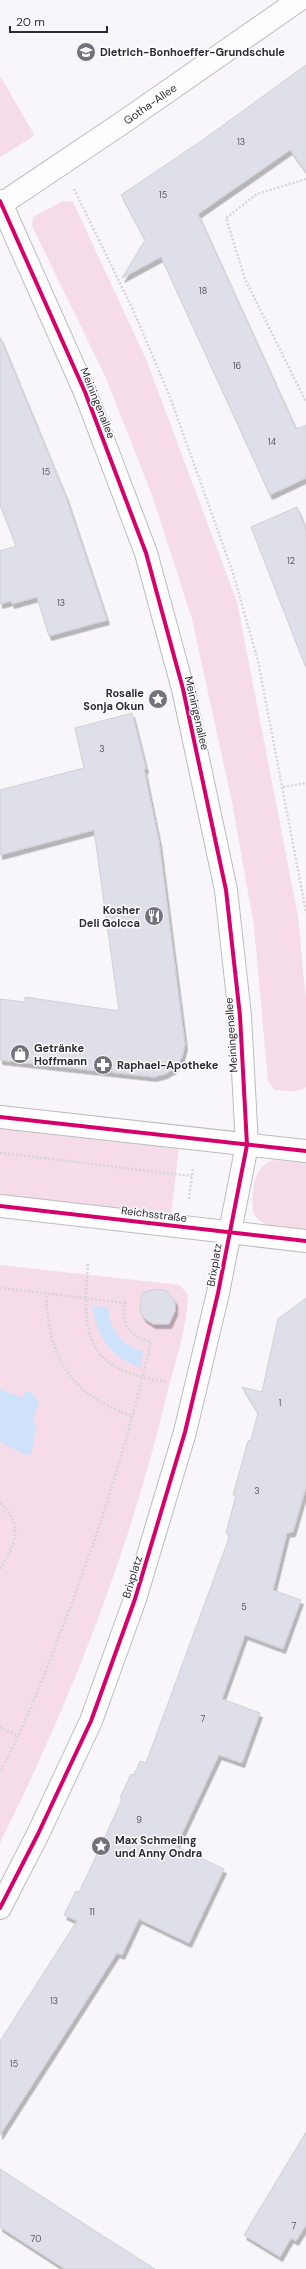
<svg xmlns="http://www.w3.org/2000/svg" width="306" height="2269" font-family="'DM Sans',sans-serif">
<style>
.green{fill:#f5dce8}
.water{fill:#cee3fb}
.building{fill:#dedfe8;stroke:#cfd0d7;filter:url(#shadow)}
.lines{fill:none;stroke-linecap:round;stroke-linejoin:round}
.minor-casing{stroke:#bdbbc2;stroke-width:24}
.major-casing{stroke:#bdbbc2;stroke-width:24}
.path{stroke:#d6d6d7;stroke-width:2.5;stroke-dasharray:2 2;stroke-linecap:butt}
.minor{stroke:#fefefe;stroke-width:22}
.major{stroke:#fefefe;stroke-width:22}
.cycleway-casing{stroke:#fff;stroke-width:6}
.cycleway{stroke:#d6006c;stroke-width:4}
.labels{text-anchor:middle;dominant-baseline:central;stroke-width:3;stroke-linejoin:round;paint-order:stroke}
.number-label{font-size:9px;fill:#595662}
.poi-label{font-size:11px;font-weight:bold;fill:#2d2935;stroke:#fff;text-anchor:start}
.street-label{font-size:11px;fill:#2d2935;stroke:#fff}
</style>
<defs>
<filter id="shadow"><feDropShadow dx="2.5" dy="4.5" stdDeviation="0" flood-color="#0004"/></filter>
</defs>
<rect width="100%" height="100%" fill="#f8f6fa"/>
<g class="green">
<path d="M 0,76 L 34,134 L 31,138 L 0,157 Z"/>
<path d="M 63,201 L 73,202 L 146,359 L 237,602 L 298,916 L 306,1001 L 306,1087 C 299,1093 285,1091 275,1090 L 268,1081 L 254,926 L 232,802 L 192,619 L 153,498 L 106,378 L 32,226 L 33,217 Z"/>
<path d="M 0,1128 L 179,1147 L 171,1216 L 0,1197 Z"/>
<path d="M 273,1160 L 306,1163 L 306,1229 C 289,1227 265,1230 254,1215 C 250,1196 252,1167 273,1160 Z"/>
<path d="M 0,1265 L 180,1285 L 188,1295 C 187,1331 173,1368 165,1402 C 128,1555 70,1702 0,1843 Z"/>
</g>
<g class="water">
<path d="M 92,1306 L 108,1307 C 110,1330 120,1345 143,1351 L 140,1368 C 111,1357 97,1337 92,1306 Z"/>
<path d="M 0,1389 L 23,1398 L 25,1392 L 32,1392 L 39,1404 L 33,1419 L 36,1426 L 31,1454 L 25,1455 L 0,1441 Z"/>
</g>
<g class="building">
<path d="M 306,65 L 306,172 L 290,150 L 198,214 L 296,429 L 306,425 L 306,478 L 270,495 L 161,257 L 122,278 L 145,240 L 121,195 L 204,139 Z"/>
<path d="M 0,337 L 66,497 L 107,620 L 49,636 L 37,597 L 12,604 L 11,601 L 0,604 L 0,551 L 16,546 L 0,505 Z"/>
<path d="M 297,507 L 306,530 L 306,663 L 304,663 L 251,527 Z"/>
<path d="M 132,713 L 146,769 L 144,769 L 159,842 L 185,1045 L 182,1057 L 174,1069 L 165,1074 L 154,1077 L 0,1060 L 0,999 L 25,1002 L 25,997 L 119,1011 L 94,830 L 0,855 L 0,790 L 84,768 L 75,728 Z"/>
<path d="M 157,1289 L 167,1291 L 175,1301 L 175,1311 L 169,1324 L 153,1324 L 144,1318 L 140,1311 L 142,1293 Z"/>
<path d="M 306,1298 L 306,1487 L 293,1532 L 287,1533 L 273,1590 L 301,1600 L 283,1649 L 245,1635 L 222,1699 L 260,1713 L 242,1763 L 219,1755 L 176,1846 L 224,1869 L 189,1943 L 139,1919 L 122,1955 L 117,1953 L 0,2135 L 0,2041 L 77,1921 L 64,1915 L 76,1891 L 79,1892 L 101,1846 L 122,1799 L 120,1798 L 131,1774 L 134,1775 L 140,1761 L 146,1763 L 230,1535 L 226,1533 L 236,1495 L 233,1495 L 248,1441 L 251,1440 L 258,1413 L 242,1387 L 262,1392 L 278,1319 Z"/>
<path d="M 306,2132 L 306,2225 L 296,2241 L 291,2238 L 280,2257 L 244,2235 Z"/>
<path d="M 0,2169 L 89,2227 L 155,2269 L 65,2269 L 0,2227 Z"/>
</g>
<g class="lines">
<defs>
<g id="minor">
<path d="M 0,201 L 85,392 L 146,553 L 183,689 L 226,890 L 240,1016 L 247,1145 L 218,1293 L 185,1432 L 135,1599 L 91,1721 L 38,1834 L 0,1908"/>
<path d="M 0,205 L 125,121 L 299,0"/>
</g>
<g id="major">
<path d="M 0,1117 L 306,1151"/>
<path d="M 0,1206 L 306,1241"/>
</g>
</defs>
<use href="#minor" class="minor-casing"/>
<use href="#major" class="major-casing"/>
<g class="path">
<path d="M 306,179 L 257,194 L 226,218 L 245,279 L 306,402"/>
<path d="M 74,189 L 134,312 L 170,397 L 233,573 L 258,661 L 306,912"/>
<path d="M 283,787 L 306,783"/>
<path d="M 0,1153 L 192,1176"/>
<path d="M 189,1199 L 193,1167"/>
<path d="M 88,1264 C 81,1338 87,1371 168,1382"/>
<path d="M 0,1288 L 125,1303 C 121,1326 129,1336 151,1342 C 128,1441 98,1537 61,1631 C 43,1679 24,1727 0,1773"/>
<path d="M 46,1292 C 48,1358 69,1393 132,1416"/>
<path d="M 0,1503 C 25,1526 15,1544 0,1569"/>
<path d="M 0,1727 L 19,1736"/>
</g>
<use href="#minor" class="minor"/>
<use href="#major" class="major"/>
<defs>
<g id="cycleway">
<path d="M 0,201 L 85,392 L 146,553 L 183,689 L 226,890 L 240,1016 L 247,1145 L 218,1293 L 185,1432 L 135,1599 L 91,1721 L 38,1834 L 0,1908"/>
<path d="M 0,1117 L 306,1151"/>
<path d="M 0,1206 L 306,1241"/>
</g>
</defs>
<use href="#cycleway" class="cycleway-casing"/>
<use href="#cycleway" class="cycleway"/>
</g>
<defs>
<symbol id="school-disc" viewBox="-11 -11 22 22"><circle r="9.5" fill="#74717a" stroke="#fff"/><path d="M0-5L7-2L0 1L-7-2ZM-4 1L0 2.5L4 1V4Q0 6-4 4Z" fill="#fff"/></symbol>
<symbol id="sight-disc" viewBox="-11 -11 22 22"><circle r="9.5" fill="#74717a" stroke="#fff"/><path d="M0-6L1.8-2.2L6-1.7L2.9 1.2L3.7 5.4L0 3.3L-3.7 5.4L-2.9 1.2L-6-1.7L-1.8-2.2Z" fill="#fff"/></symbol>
<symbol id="restaurant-disc" viewBox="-11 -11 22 22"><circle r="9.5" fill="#74717a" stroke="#fff"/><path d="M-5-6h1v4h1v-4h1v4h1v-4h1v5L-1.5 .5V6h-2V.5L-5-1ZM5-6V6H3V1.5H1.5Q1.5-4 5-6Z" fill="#fff"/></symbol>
<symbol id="shop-disc" viewBox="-11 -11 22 22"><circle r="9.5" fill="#74717a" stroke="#fff"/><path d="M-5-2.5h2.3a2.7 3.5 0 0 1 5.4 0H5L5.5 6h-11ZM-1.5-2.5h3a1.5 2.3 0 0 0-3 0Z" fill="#fff"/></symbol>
<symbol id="pharmacy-disc" viewBox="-11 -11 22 22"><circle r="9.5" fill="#74717a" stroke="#fff"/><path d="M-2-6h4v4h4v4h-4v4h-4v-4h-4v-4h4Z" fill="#fff"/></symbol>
</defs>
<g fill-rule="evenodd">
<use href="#school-disc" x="75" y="41" width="22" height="22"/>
<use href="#sight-disc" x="147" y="688" width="22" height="22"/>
<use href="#restaurant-disc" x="143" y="905" width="22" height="22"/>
<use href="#shop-disc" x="9" y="1043" width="22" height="22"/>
<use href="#pharmacy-disc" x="92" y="1054" width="22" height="22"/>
<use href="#sight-disc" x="90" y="1835" width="22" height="22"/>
</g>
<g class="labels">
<g class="number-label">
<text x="241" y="142">13</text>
<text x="163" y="195">15</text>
<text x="203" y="291">18</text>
<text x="237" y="366">16</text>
<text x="272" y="442">14</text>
<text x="46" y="472">15</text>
<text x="291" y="561">12</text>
<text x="61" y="603">13</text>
<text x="102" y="749">3</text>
<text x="280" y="1403">1</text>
<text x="257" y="1491">3</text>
<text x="244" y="1607">5</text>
<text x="203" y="1719">7</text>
<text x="139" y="1820">9</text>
<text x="92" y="1912">11</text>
<text x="54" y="2001">13</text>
<text x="14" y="2064">15</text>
<text x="294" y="2226">7</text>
<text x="36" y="2239">70</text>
</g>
<g class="poi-label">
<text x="100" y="52">Dietrich-Bonhoeffer-Grundschule</text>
<text x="144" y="693" text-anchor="end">Rosalie<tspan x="144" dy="13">Sonja Okun</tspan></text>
<text x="140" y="910" text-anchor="end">Kosher<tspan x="140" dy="13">Deli Golcca</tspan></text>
<text x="34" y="1048">Getränke<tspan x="34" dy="13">Hoffmann</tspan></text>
<text x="117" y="1065">Raphael-Apotheke</text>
<text x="115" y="1840">Max Schmeling<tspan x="115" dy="13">und Anny Ondra</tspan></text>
</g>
<g class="street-label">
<text transform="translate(150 104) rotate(-35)">Gotha-Allee</text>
<text transform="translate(98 403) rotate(68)">Meiningenallee</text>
<text transform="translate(197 713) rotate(77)">Meiningenallee</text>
<text transform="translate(231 1035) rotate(-94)">Meiningenallee</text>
<text transform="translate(154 1214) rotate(7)">Reichsstraße</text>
<text transform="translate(214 1265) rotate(-80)">Brixplatz</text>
<text transform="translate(132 1577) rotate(-73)">Brixplatz</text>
</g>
</g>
<path d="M10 26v6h97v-6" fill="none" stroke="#2d2935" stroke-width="2"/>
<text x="16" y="26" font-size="12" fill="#2d2935" stroke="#ffffff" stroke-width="3" paint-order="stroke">20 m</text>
</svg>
